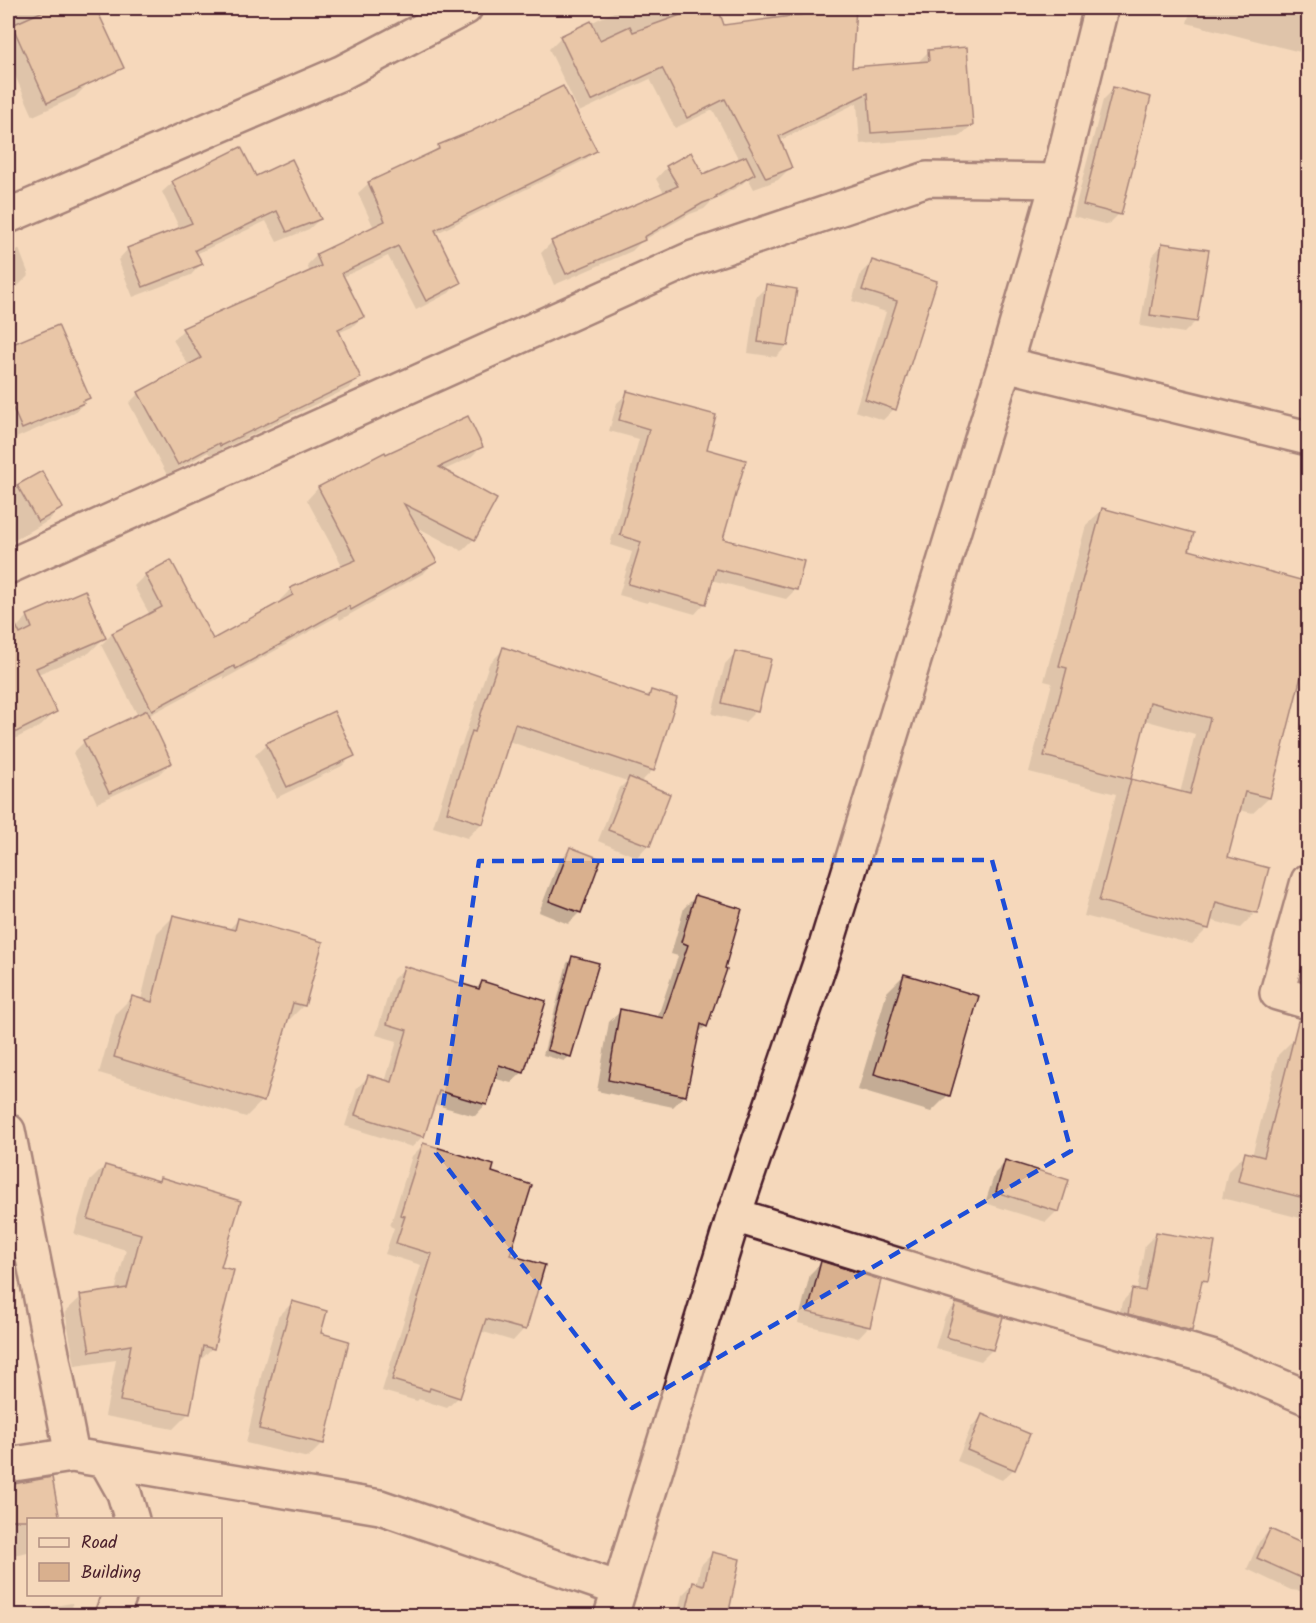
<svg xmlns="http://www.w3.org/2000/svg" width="1316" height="1623" font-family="Kalam,sans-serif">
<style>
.shadow{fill:#0003;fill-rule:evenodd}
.building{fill:#d9b08e;stroke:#4a1f2b;stroke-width:1.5;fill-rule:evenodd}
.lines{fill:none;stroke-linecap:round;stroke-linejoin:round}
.minor-casing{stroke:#4a1f2b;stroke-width:38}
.secondary-casing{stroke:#4a1f2b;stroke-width:38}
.minor{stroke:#f5d8bb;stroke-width:33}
.secondary{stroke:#f5d8bb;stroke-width:33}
.marked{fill:none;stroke:#1d4ed8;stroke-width:4.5;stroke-dasharray:12 8;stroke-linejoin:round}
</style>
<rect width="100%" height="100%" fill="#f5d8bb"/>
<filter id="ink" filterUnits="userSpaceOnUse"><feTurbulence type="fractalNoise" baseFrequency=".0167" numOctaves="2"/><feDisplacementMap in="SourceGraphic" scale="12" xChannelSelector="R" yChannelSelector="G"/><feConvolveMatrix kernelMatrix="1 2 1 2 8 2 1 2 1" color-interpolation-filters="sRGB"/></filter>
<g filter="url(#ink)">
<g class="shadow">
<path d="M 8,8 L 59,8 L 89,83 L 75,97 L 33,116 L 8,60 Z"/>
<path d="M 109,8 L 129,8 L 111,15 Z"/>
<path d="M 619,8 L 716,8 L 724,26 L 811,15 L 818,8 L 855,8 L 851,69 L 917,63 L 929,51 L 971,126 L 959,137 L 860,144 L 857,103 L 779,141 L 790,168 L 778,180 L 754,189 L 748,178 L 741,185 L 710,203 L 704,209 L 690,214 L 642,241 L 632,251 L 554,285 L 541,253 L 552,242 L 664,193 L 656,179 L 667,167 L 703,176 L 739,160 L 713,110 L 675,128 L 650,79 L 579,112 L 549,49 L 561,37 L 620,9 Z"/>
<path d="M 1191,8 L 1308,8 L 1308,54 L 1187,23 Z"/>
<path d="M 1114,89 L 1119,214 L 1108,225 L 1073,216 L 1103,100 Z"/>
<path d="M 438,147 L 596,150 L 585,160 L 435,234 L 459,282 L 449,293 L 416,310 L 388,256 L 343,277 L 362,317 L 352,327 L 338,333 L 359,378 L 349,388 L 210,455 L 208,452 L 167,475 L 129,403 L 139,393 L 189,366 L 173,340 L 183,330 L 310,273 L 307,265 L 317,255 L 374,228 L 358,193 L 369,183 L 430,155 Z"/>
<path d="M 173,182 L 320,219 L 309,229 L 277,242 L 266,221 L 196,254 L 201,264 L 191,275 L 133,297 L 118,260 L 128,249 L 180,229 L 162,192 Z"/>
<path d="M 1163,244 L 1195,322 L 1184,333 L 1140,326 L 1152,256 Z"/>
<path d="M 19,249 L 29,275 L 16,288 L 8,291 L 8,253 Z"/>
<path d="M 872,262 L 936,282 L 894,409 L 883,420 L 855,411 L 886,312 L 852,301 L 861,273 Z"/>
<path d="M 767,286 L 787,346 L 776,357 L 748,353 L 756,297 Z"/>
<path d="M 8,334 L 12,346 L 89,398 L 76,411 L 69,415 L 9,441 Z"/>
<path d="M 628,393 L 705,450 L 721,540 L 796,589 L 786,599 L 711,580 L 705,603 L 695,614 L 649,601 L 647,603 L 619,595 L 632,552 L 610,545 L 639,439 L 609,431 L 617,403 Z"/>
<path d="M 481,447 L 470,458 L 442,471 L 495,499 L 474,539 L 462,551 L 415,526 L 435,561 L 424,573 L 340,620 L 338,616 L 224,679 L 223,676 L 148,716 L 171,762 L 159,774 L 97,803 L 73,753 L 84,742 L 138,716 L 101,645 L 112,634 L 150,615 L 134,586 L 145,575 L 170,562 L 212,641 L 281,603 L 280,600 L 291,589 L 343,567 L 307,500 L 318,488 L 384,454 L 385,456 Z"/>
<path d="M 42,473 L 61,508 L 48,521 L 8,544 L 8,492 Z"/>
<path d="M 1102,510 L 1187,551 L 1308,583 L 1308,649 L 1303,664 L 1269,798 L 1253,813 L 1239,810 L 1226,858 L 1256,912 L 1240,928 L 1210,920 L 1208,928 L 1192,944 L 1084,916 L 1116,794 L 1029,772 L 1052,683 L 1044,681 L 1086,525 ZM 1144,720 L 1195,734 L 1180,793 L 1129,780 Z"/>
<path d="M 28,616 L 104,638 L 89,653 L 38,674 L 56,711 L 41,726 L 8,742 L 8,641 L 15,638 L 13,631 Z"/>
<path d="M 504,649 L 645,697 L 651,691 L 653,770 L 640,783 L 669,794 L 648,845 L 637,857 L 598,841 L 618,790 L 627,781 L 508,741 L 482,823 L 467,838 L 433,827 L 458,748 L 462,744 L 489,664 Z"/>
<path d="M 736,652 L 756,711 L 745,722 L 712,714 L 725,664 Z"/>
<path d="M 267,744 L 353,755 L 342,766 L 276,798 L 255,755 Z"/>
<path d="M 570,849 L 580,912 L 568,924 L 539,912 L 559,861 Z"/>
<path d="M 695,897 L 706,1026 L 697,1034 L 684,1096 L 673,1107 L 597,1091 L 609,1022 L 621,1011 L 657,1019 L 678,956 L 671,954 L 684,908 Z"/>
<path d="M 173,917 L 228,930 L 238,920 L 304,1005 L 288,1021 L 286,1021 L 262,1101 L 246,1117 L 99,1073 L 116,1013 L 132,997 L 141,1000 L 157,933 Z"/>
<path d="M 573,958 L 570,1056 L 564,1061 L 543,1055 L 567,963 Z"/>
<path d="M 405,968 L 476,989 L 482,983 L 523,1072 L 511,1083 L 493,1078 L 486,1104 L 475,1116 L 433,1104 L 423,1136 L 412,1147 L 345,1126 L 357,1088 L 368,1077 L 385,1082 L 397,1041 L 376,1035 L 393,979 Z"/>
<path d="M 904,975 L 948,1095 L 931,1112 L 858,1090 L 887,992 Z"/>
<path d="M 1295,1038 L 1308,1041 L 1308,1220 L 1222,1198 L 1228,1171 L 1245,1154 L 1252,1156 L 1278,1055 Z"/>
<path d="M 423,1145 L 490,1173 L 524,1329 L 513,1341 L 480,1331 L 459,1397 L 447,1408 L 419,1399 L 417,1401 L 382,1391 L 421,1265 L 385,1254 L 394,1228 L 390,1226 L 412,1156 Z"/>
<path d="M 1006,1162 L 1057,1211 L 1046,1222 L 985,1203 L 995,1173 Z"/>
<path d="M 105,1166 L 158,1182 L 161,1179 L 219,1268 L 212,1348 L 198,1363 L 189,1413 L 173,1429 L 105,1416 L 116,1360 L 75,1366 L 65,1312 L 81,1297 L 115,1291 L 126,1250 L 74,1234 L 89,1182 Z"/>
<path d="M 1156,1234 L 1206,1280 L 1199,1288 L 1190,1331 L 1179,1342 L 1117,1325 L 1122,1302 L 1133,1290 L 1137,1291 L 1145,1245 Z"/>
<path d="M 821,1263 L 869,1326 L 858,1338 L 798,1323 L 810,1274 Z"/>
<path d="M 292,1303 L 319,1334 L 323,1443 L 308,1458 L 246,1443 L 262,1372 L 278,1317 Z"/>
<path d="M 956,1304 L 1001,1318 L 992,1350 L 981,1361 L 935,1348 L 945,1316 Z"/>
<path d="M 983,1415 L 1014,1469 L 1002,1480 L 957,1461 L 971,1427 Z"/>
<path d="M 51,1479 L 28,1520 L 28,1552 L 8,1556 L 8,1487 Z"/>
<path d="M 1270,1530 L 1308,1547 L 1308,1592 L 1291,1590 L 1247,1569 L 1259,1542 Z"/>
<path d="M 712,1554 L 726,1616 L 677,1616 L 682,1595 L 693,1584 L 696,1585 L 701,1565 Z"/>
<path d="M 72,1603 L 74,1616 L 8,1616 L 8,1614 Z"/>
</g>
<g class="building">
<path d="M 50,8 L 96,8 L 124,68 L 47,103 L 12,25 Z"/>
<path d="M 700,8 L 718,8 L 724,25 L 821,12 L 821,8 L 856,8 L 852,67 L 929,61 L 928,50 L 967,47 L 973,126 L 871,133 L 868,93 L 779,136 L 792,168 L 766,178 L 725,99 L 687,118 L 662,68 L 591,101 L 560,36 L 591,21 L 600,40 L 630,26 L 633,32 Z"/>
<path d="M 563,86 L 597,151 L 435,230 L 461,283 L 426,301 L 398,246 L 342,273 L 364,317 L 338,329 L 361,378 L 220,446 L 219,443 L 178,465 L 138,392 L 201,358 L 182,328 L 321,266 L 316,254 L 385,221 L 368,182 L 439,149 L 438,145 L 470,132 Z"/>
<path d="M 1113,87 L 1151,97 L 1121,215 L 1083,205 Z"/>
<path d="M 241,147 L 256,176 L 292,159 L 321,219 L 287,232 L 277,211 L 195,250 L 203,264 L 143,287 L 127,248 L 192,223 L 172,181 Z"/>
<path d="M 691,152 L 703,174 L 746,156 L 755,174 L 716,196 L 717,198 L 703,203 L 644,237 L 645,240 L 566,274 L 551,241 L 678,186 L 666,166 Z"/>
<path d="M 1162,243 L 1209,250 L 1197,322 L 1150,315 Z"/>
<path d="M 872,260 L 937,281 L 896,410 L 865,399 L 897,301 L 862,290 Z"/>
<path d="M 766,284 L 797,289 L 788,346 L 758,342 Z"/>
<path d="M 58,325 L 90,398 L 83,401 L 84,403 L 22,429 L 8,397 L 8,346 Z"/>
<path d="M 627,391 L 716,415 L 707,449 L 746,460 L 723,539 L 804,561 L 797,590 L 716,569 L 706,604 L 659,591 L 659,593 L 628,584 L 641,542 L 620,535 L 649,429 L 619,420 Z"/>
<path d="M 468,416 L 483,447 L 439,467 L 497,499 L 475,540 L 404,504 L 437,562 L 351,610 L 349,606 L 236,669 L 234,666 L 152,710 L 112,633 L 162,607 L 145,574 L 171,560 L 213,639 L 293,595 L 290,588 L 356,560 L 318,487 L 385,452 L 386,454 Z"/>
<path d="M 42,471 L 63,508 L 38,522 L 17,485 Z"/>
<path d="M 1102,508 L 1194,533 L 1189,550 L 1308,582 L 1308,649 L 1270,798 L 1245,792 L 1228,857 L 1269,868 L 1257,913 L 1216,902 L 1209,929 L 1099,901 L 1131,779 L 1044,756 L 1067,668 L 1059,666 ZM 1150,702 L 1210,718 L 1190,794 L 1131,779 Z"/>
<path d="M 85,590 L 106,638 L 36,668 L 57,712 L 8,736 L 8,609 L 20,634 L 32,628 L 27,615 Z"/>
<path d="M 503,647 L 649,697 L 651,690 L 677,698 L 654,771 L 515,724 L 483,824 L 447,812 L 472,731 L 475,732 Z"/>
<path d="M 735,651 L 771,659 L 758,712 L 722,703 Z"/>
<path d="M 147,710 L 172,763 L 109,793 L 83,740 Z"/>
<path d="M 334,711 L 355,756 L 287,787 L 266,743 Z"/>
<path d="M 629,777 L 670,794 L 650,846 L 608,830 Z"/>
<path d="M 570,847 L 601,859 L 581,913 L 549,901 Z"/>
<path d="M 695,895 L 742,909 L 725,968 L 727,969 L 707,1027 L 701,1024 L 686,1096 L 608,1080 L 620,1009 L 663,1018 L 688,945 L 681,942 Z"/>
<path d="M 173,915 L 235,930 L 238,918 L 323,942 L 305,1006 L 293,1003 L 264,1102 L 114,1057 L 132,996 L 152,1002 Z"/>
<path d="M 572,956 L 599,963 L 571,1057 L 547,1050 Z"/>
<path d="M 404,966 L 479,989 L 482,981 L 546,1001 L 524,1073 L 499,1065 L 487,1105 L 439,1091 L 424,1137 L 355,1115 L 368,1075 L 392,1082 L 407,1030 L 387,1024 Z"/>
<path d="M 904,974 L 979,996 L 950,1096 L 874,1074 Z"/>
<path d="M 1298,1021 L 1308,1023 L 1308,1199 L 1238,1181 L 1245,1152 L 1264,1157 Z"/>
<path d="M 423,1143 L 494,1165 L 492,1172 L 532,1185 L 510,1255 L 545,1265 L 526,1330 L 486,1319 L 460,1398 L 430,1388 L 429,1391 L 392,1380 L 432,1254 L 396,1243 L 405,1216 L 400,1215 Z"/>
<path d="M 1005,1160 L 1069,1180 L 1059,1212 L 996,1192 Z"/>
<path d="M 105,1165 L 159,1181 L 160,1177 L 241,1201 L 221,1267 L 234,1270 L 214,1349 L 203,1346 L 190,1414 L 120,1401 L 131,1345 L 90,1352 L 80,1295 L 127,1288 L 141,1234 L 88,1219 Z"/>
<path d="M 1156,1232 L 1215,1242 L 1208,1281 L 1202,1280 L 1192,1331 L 1128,1314 L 1132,1289 L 1145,1291 Z"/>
<path d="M 821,1261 L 881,1280 L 870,1327 L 808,1312 Z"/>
<path d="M 292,1301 L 327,1311 L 321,1333 L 349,1341 L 324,1444 L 259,1429 L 276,1357 Z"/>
<path d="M 956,1303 L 1003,1317 L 993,1350 L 946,1337 Z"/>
<path d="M 982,1414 L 1030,1434 L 1015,1470 L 967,1450 Z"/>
<path d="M 52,1477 L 60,1520 L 8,1520 L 8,1485 Z"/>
<path d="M 1270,1529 L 1308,1546 L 1308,1581 L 1257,1558 Z"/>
<path d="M 712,1552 L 740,1559 L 728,1616 L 685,1616 L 693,1582 L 704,1585 Z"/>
</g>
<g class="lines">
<defs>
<g id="minor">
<path d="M 8,216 L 341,73 L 465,8"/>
<path d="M 1005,364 L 1308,438"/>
<path d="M 8,567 L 693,258 L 927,179 L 1058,181"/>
<path d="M 1308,881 L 1277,993 L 1308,1002"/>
<path d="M 8,1131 L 72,1455"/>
<path d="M 734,1215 L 1008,1299 L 1211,1357 L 1308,1398"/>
<path d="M 106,1461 L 124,1493 L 132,1520"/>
<path d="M 8,1465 L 72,1455 L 380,1507 L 619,1589"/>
<path d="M 112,1616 L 120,1594"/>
</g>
<path id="secondary" d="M 611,1616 L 734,1215 L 826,946 L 1005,364 L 1058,181 L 1101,8"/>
</defs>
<use href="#minor" class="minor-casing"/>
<use href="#secondary" class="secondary-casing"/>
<use href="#minor" class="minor"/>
<use href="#secondary" class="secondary"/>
</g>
</g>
<path d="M0 0H1316V1623H0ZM 992,860 L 1071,1151 L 632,1408 L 436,1153 L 479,861 Z" fill="#f5d8bb" fill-opacity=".55" fill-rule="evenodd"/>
<path class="marked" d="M 992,860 L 1071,1151 L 632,1408 L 436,1153 L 479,861 Z"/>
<rect width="1316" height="1623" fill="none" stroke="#f5d8bb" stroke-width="30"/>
<rect x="15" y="15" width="1286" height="1593" fill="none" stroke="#4a1f2b" stroke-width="2" filter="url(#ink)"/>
<rect x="27" y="1518" width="195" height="78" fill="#f5d8bb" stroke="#b18e81" stroke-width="1.5"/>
<rect x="39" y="1538" width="30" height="9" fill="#f5d8bb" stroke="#b18e81" stroke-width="1.5"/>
<text x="81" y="1548" font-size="18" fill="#4a1f2b">Road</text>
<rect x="39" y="1563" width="30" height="18" fill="#d9b08e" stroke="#b18e81" stroke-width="1.5"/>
<text x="81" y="1578" font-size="18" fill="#4a1f2b">Building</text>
</svg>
